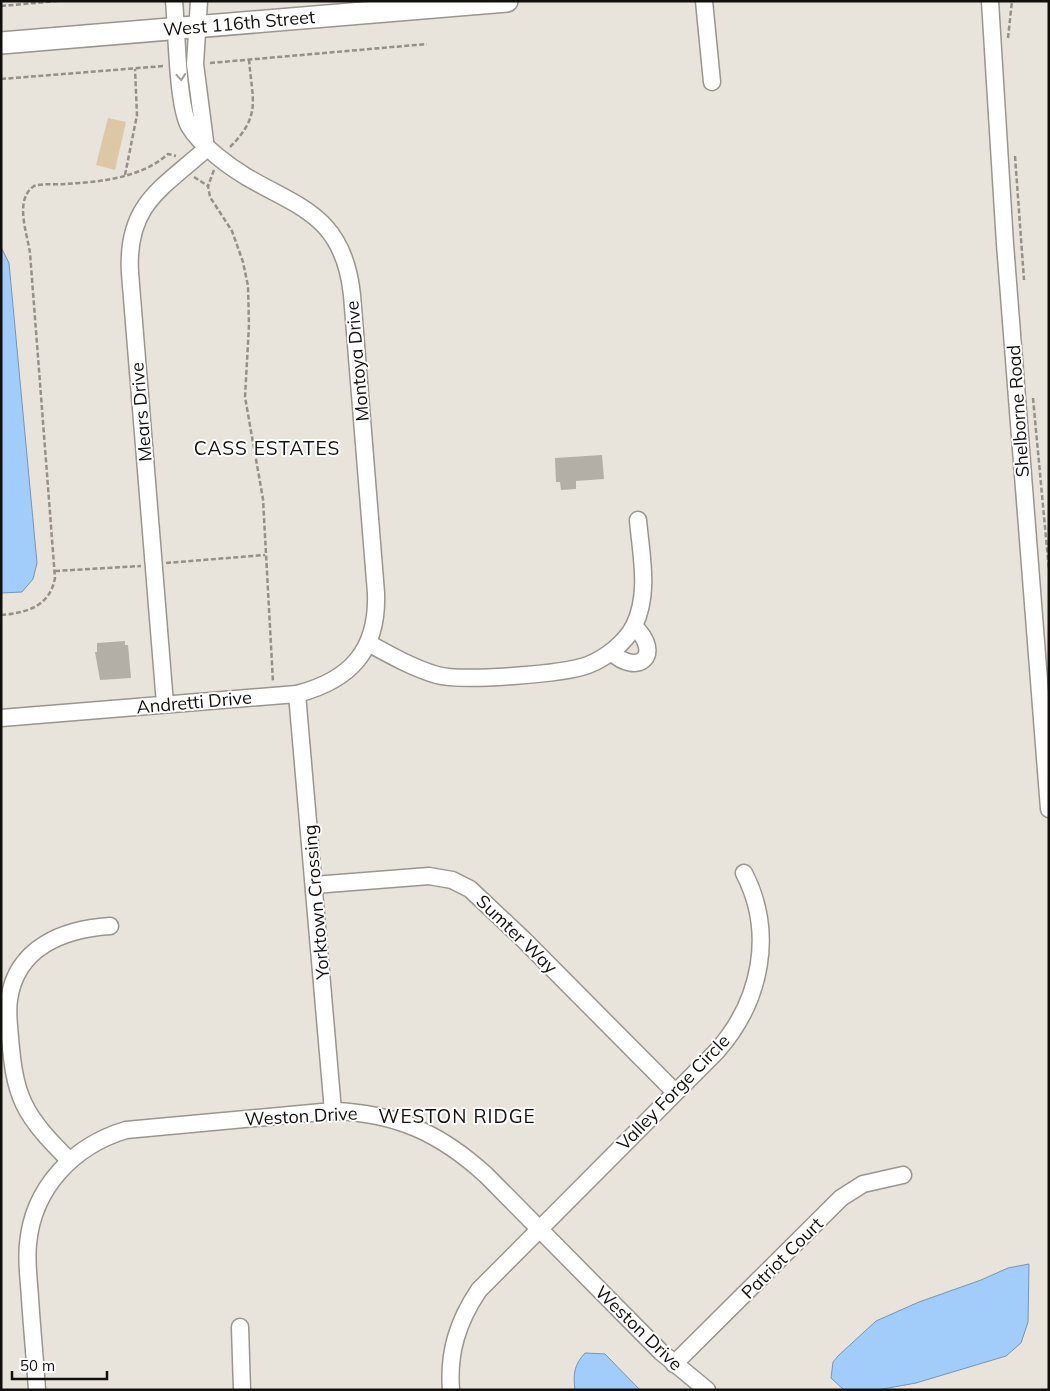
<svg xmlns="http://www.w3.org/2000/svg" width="1050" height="1391" font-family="Mulish,sans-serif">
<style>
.green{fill:#dcc8a5}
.water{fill:#a2cdfb;stroke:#7694b4}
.building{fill:#b3aea6}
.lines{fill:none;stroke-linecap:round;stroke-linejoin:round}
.minor-casing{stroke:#9a958e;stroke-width:19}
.major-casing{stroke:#9a958e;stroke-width:24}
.path{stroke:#94908a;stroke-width:2.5;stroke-dasharray:5 2.5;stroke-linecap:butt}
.minor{stroke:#fff;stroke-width:16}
.major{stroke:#fff;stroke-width:21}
.oneway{stroke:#a09f9e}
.labels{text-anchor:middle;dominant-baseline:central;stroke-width:4;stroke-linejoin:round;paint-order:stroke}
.street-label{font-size:18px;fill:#11100d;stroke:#fff}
.neighbourhood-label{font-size:19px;letter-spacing:1px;fill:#11100d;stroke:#fff}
</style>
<rect width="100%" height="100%" fill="#e8e3db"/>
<path class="green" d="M 108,118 L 126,122 L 115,170 L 96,165 Z"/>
<g class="water">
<path d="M 1,247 L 9,263 L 37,563 L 33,579 L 22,592 L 1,593 Z"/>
<path d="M 1029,1264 L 1028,1322 L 1021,1343 L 1006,1356 L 916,1383 L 877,1390 L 844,1390 L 831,1378 L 833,1362 L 839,1355 L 876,1321 L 919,1302 L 981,1280 L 1008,1268 Z"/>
<path d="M 585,1353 L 605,1354 L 640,1390 L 575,1390 C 573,1374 574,1365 585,1353 Z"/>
</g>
<g class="building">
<path d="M 602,455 L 604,479 L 576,481 L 576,489 L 561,490 L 560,482 L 556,482 L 555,458 Z"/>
<path d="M 125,641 L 125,645 L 128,645 L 131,678 L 100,680 L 95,652 L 97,652 L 97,643 Z"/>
</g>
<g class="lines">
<defs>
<g id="minor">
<path d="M 199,1 L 195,64 L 206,149"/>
<path d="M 704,1 L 712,82"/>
<path d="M 990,1 L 1005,244 L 1049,809"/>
<path d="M 368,643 C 390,655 413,668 437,675 C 461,682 565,674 588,665 C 606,658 625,643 634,626 C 650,593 641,555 638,520"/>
<path d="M 611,652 C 638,677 664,655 634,626"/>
<path d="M 297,694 L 333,1111"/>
<path d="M 165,704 L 130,273 C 126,205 161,189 206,149"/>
<path d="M 1,718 L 297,694 C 351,680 378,650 376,593 L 352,295 C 342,199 278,207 217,156 C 206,147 196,138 189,126 C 177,103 177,31 174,1"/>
<path d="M 314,885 L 429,876 L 452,880 L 470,889 L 522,938 L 675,1092"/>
<path d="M 69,1160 C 53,1144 34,1125 24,1104 C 14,1083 12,1060 10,1038 C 9,1025 7,1012 9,1000 C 16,947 64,929 110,926"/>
<path d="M 240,1327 L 242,1390"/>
<path d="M 674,1364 L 841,1198 L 863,1184 L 903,1175"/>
<path d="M 37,1390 C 35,1359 32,1329 30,1298 C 29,1280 26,1262 28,1244 C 33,1188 73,1146 126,1130 L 333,1111 C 396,1113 440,1133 486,1175 L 661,1352 L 707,1390"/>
<path d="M 451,1390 C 448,1352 458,1321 479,1290 L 717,1051 C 761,1001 775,933 744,873"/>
</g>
<path id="major" d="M 1,43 L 507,1"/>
</defs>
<use href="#minor" class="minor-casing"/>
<use href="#major" class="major-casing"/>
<g class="path">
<path d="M 1,6 L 57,1"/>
<path d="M 1008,38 L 1012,1"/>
<path d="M 210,63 L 427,44"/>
<path d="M 1,79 L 164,66"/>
<path d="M 230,147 C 262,115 252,100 249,59"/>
<path d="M 1015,156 L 1024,280"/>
<path d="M 214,170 L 208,186 L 210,197 L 232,231 L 243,262 L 248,286 L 249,325 L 245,397 L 263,499 L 273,682"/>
<path d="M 125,175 L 137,115 L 135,69"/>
<path d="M 194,177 L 208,186"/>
<path d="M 1033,398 L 1049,570"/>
<path d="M 166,563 L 265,555"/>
<path d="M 55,571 L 141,566"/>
<path d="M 1,615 C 27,613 50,606 55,578 L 30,253 C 27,232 14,200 34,186 C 44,183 55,185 65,184 C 100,182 141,178 168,154 L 176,156"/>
</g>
<use href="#minor" class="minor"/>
<use href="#major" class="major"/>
</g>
<defs><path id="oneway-chevron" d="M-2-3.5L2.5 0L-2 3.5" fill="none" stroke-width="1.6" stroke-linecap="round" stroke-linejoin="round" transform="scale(1.25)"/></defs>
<use class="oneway" href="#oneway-chevron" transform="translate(181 77) rotate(85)"/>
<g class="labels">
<g class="street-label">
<text transform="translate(239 23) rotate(-5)">West 116th Street</text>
<text transform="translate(357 361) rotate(-95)">Montoya Drive</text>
<text transform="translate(1018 411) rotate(-94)">Shelborne Road</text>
<text transform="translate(141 412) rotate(-95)">Mears Drive</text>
<text transform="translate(194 702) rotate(-5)">Andretti Drive</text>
<text transform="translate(316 902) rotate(-95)">Yorktown Crossing</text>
<text transform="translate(517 934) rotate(44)">Sumter Way</text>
<text transform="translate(673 1092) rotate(-46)">Valley Forge Circle</text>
<text transform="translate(301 1116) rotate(-3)">Weston Drive</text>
<text transform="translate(782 1258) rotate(-45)">Patriot Court</text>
<text transform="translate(639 1328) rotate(44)">Weston Drive</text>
</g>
<g class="neighbourhood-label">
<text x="267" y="448">CASS ESTATES</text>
<text x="457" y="1116">WESTON RIDGE</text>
</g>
</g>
<rect width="1050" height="1391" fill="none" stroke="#11100d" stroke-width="5"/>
<path d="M12 1371v8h95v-8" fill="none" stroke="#11100d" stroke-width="2.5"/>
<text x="20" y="1371" font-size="15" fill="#11100d" stroke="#ffffff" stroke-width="4" paint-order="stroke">50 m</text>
</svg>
